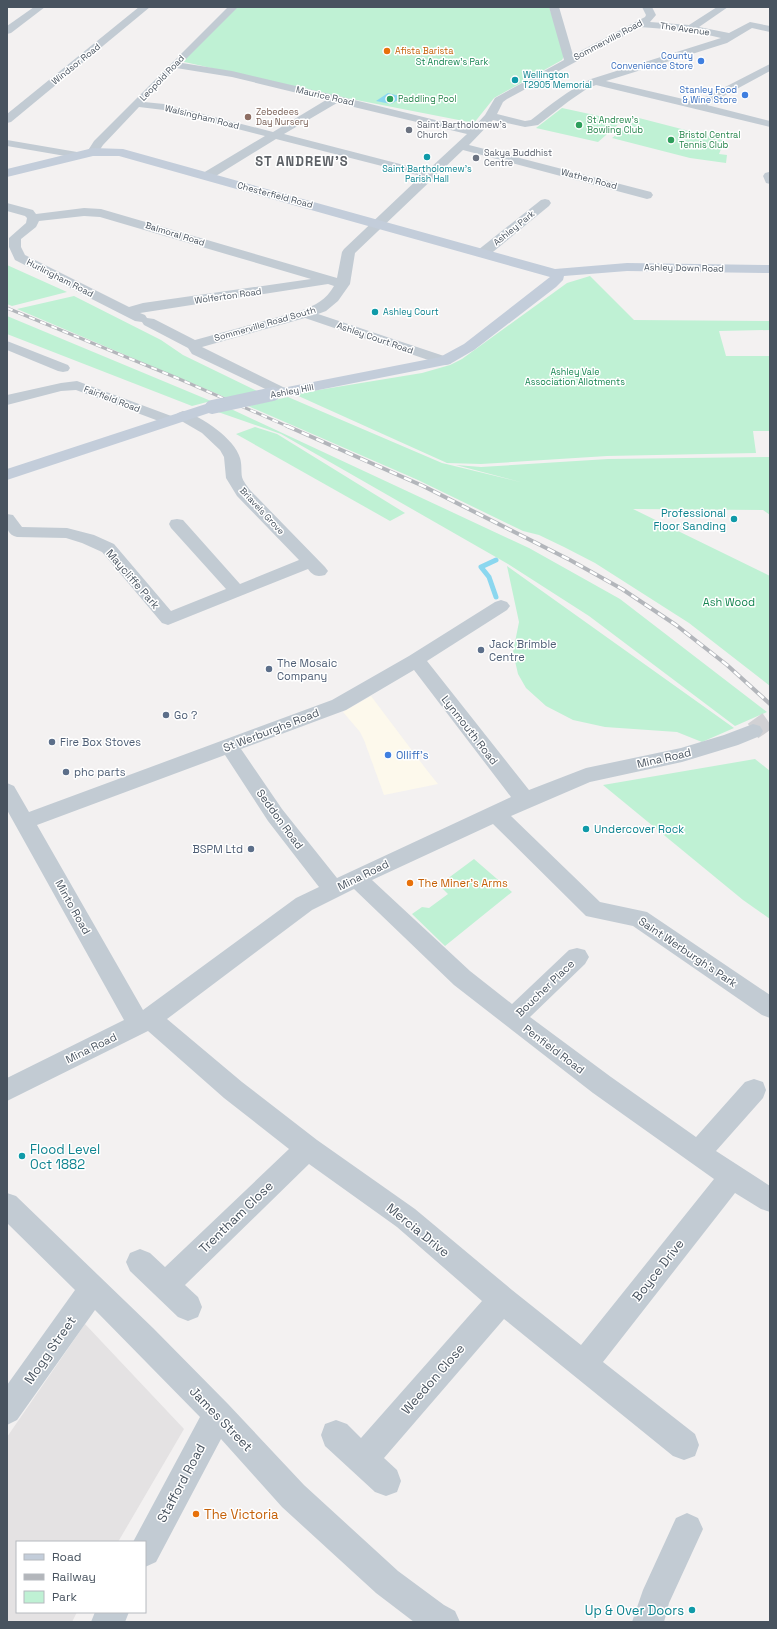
<svg xmlns="http://www.w3.org/2000/svg" width="777" height="1629" font-family="'Space Grotesk',sans-serif">
<style>
.commercial{fill:#fdf9ec}
.education{fill:#e4e2e3}
.green{fill:#bff1d4}
.water{fill:#8bd7ef}
.lines{fill:none;stroke-linecap:round;stroke-linejoin:round}
.stream{stroke:#8bd7ef;stroke-width:5}
.street-tunnel{stroke:#d1d1d4;stroke-width:18;stroke-dasharray:18 9;stroke-linecap:butt}
.street{fill:#c2cbd3;fill-rule:evenodd}
.secondary{fill:#c3cdda;fill-rule:evenodd}
.rail-far1-casing{stroke:#b3b6bb;stroke-width:3}
.rail-casing{stroke:#b3b6bb;stroke-width:4}
.rail-far1{stroke:#fff;stroke-width:2;stroke-dasharray:6;stroke-linecap:butt}
.rail{stroke:#fff;stroke-width:2.5;stroke-dasharray:8;stroke-linecap:butt}
.secondary-bridge{stroke:#c3cdda;stroke-width:14}
.food-dot{fill:#e8710a;stroke:#fff;stroke-width:1.5}
.shop-dot{fill:#3f7fe0;stroke:#fff;stroke-width:1.5}
.culture-dot{fill:#0f9aa8;stroke:#fff;stroke-width:1.5}
.leisure-dot{fill:#2e9e5b;stroke:#fff;stroke-width:1.5}
.education-dot{fill:#8d6e63;stroke:#fff;stroke-width:1.5}
.worship-dot{fill:#6b7280;stroke:#fff;stroke-width:1.5}
.service-dot{fill:#5c6f8a;stroke:#fff;stroke-width:1.5}
.labels{text-anchor:middle;dominant-baseline:central;stroke-width:3;stroke-linejoin:round;paint-order:stroke}
.far-street-label{font-size:9px;fill:#48535f;stroke:#fff}
.far-food-label{font-size:9px;fill:#c56008;stroke:#fff;text-anchor:start}
.far-shop-label{font-size:9px;fill:#366cbe;stroke:#fff;text-anchor:end}
.far-park-label{font-size:9px;fill:#158551;stroke:#fff}
.far-culture-label{font-size:9px;fill:#0d838f;stroke:#fff;text-anchor:start}
.far-leisure-label{font-size:9px;fill:#27864d;stroke:#fff;text-anchor:start}
.far-education-label{font-size:9px;fill:#785e54;stroke:#fff;text-anchor:start}
.far-worship-label{font-size:9px;fill:#5b616d;stroke:#fff;text-anchor:start}
.culture-label{font-size:11px;fill:#0d838f;stroke:#fff;text-anchor:end}
.street-label{font-size:11px;fill:#48535f;stroke:#fff}
.park-label{font-size:11px;fill:#158551;stroke:#fff}
.service-label{font-size:11px;fill:#4e5e75;stroke:#fff;text-anchor:start}
.shop-label{font-size:11px;fill:#366cbe;stroke:#fff;text-anchor:start}
.food-label{font-size:11px;fill:#c56008;stroke:#fff;text-anchor:start}
.far-district-label{font-size:13px;font-weight:bold;letter-spacing:1px;fill:#5d6166;stroke:#fff}
.near-culture-label{font-size:13px;fill:#0d838f;stroke:#fff;text-anchor:start}
.near-street-label{font-size:13px;fill:#48535f;stroke:#fff}
.near-food-label{font-size:13px;fill:#c56008;stroke:#fff;text-anchor:start}
</style>
<rect width="100%" height="100%" fill="#f3f1f1"/>
<path class="commercial" d="M 371,696 L 426,769 L 438,784 L 384,795 L 364,740 L 360,732 L 343,712 Z"/>
<path class="education" d="M 85,1324 L 184,1429 L 118,1542 L 17,1542 L 17,1612 L 77,1612 L 72,1622 L 7,1622 L 7,1437 Z"/>
<g class="green">
<path d="M 235,7 L 549,7 L 565,54 L 562,60 L 494,98 L 474,123 L 336,96 L 180,61 Z"/>
<path d="M 562,108 L 622,121 L 598,142 L 536,128 Z"/>
<path d="M 639,118 L 724,140 L 717,148 L 721,149 L 719,154 L 727,155 L 726,163 L 690,158 L 612,138 Z"/>
<path d="M 7,265 L 67,292 L 12,306 L 7,304 Z"/>
<path d="M 590,276 L 634,320 L 770,321 L 770,330 L 719,331 L 726,356 L 770,356 L 770,431 L 753,431 L 756,453 L 607,456 L 481,464 L 447,463 L 294,394 L 422,373 L 450,365 L 462,359 L 567,283 Z"/>
<path d="M 74,296 L 161,340 L 183,355 L 257,391 L 227,398 L 17,309 Z"/>
<path d="M 7,316 L 211,401 L 192,406 L 7,334 Z"/>
<path d="M 288,397 L 442,463 L 520,482 L 456,465 L 481,467 L 608,459 L 770,457 L 770,515 L 763,510 L 633,509 L 770,576 L 770,686 L 689,623 L 595,563 L 564,547 L 539,535 L 523,531 L 418,480 L 248,406 Z"/>
<path d="M 231,409 L 529,548 L 620,599 L 767,712 L 735,726 L 589,616 L 508,564 L 281,434 L 218,412 Z"/>
<path d="M 255,427 L 277,434 L 405,513 L 390,521 L 236,434 Z"/>
<path d="M 507,566 L 734,728 L 702,742 L 677,732 L 605,727 L 573,720 L 546,706 L 526,688 L 518,674 L 513,652 L 519,622 Z"/>
<path d="M 755,759 L 770,771 L 770,919 L 743,900 L 603,785 Z"/>
<path d="M 474,859 L 512,892 L 445,946 L 412,914 L 422,907 L 429,908 L 448,894 L 439,885 Z"/>
</g>
<path class="water" d="M 388,93 L 403,97 L 391,104 L 376,101 Z"/>
<g class="lines">
<path class="stream" d="M 496,560 L 481,567 L 489,577 L 496,597"/>
<path class="street-tunnel" d="M 753,731 L 770,719"/>
<g class="street">
<path d="M 34,7 L 45,7 L 11,33 L 7,34 L 7,26 Z"/>
<path d="M 139,7 L 150,7 L 11,122 L 7,123 L 7,114 Z"/>
<path d="M 228,7 L 238,7 L 182,63 L 232,71 L 334,95 L 337,95 L 342,97 L 472,129 L 485,115 L 495,98 L 564,60 L 549,7 L 559,7 L 573,55 L 645,17 L 646,15 L 642,7 L 652,7 L 656,15 L 650,22 L 689,25 L 717,7 L 728,7 L 699,27 L 729,33 L 750,22 L 770,26 L 770,32 L 752,28 L 727,43 L 606,81 L 696,102 L 770,64 L 770,71 L 707,105 L 770,121 L 770,127 L 596,85 L 588,88 L 569,101 L 538,125 L 525,127 L 493,120 L 469,145 L 651,192 L 653,195 L 651,198 L 647,199 L 463,150 L 355,253 L 350,284 L 338,301 L 326,311 L 318,314 L 450,358 L 452,361 L 450,364 L 445,365 L 440,364 L 305,318 L 202,347 L 287,389 L 290,392 L 287,395 L 282,397 L 192,354 L 188,348 L 144,325 L 142,322 L 135,321 L 15,260 L 9,247 L 9,238 L 26,223 L 27,218 L 25,216 L 7,211 L 7,203 L 33,210 L 36,214 L 84,208 L 101,209 L 337,278 L 342,252 L 344,249 L 421,176 L 276,139 L 211,179 L 203,179 L 201,176 L 203,173 L 265,136 L 164,110 L 139,107 L 103,145 L 97,154 L 89,154 L 87,152 L 94,141 ZM 640,27 L 691,31 L 721,38 L 591,79 C 569,90 550,105 531,120 L 525,121 L 497,114 L 503,102 L 507,99 ZM 176,68 L 232,77 L 326,100 L 273,132 L 164,104 L 144,102 ZM 337,103 L 467,134 L 427,171 L 284,134 ZM 84,216 L 100,217 L 311,279 L 143,303 L 129,307 L 25,255 L 21,247 L 21,239 L 36,227 L 39,221 ZM 328,284 L 334,286 C 326,300 316,305 300,311 L 195,340 L 154,319 L 147,318 L 145,315 L 140,313 Z"/>
<path d="M 7,140 L 77,152 L 81,153 L 83,155 L 81,157 L 77,158 L 7,146 Z"/>
<path d="M 769,172 L 770,172 L 770,184 L 766,183 L 763,176 L 765,173 Z"/>
<path d="M 545,199 L 549,200 L 551,203 L 549,206 L 488,256 L 478,256 L 476,253 L 478,250 L 541,200 Z"/>
<path d="M 7,341 L 68,365 L 70,368 L 68,371 L 63,372 L 58,371 L 7,350 Z"/>
<path d="M 77,381 L 174,417 L 177,420 L 174,423 L 169,425 L 164,423 L 76,390 L 61,391 L 7,405 L 7,395 L 61,383 Z"/>
<path d="M 183,411 C 201,416 235,439 240,458 C 242,464 241,471 242,477 C 243,481 247,486 250,490 L 325,567 L 328,571 L 325,575 C 317,577 313,576 308,569 L 168,625 L 162,623 L 102,552 L 82,543 L 66,538 L 17,537 C 5,534 7,525 7,514 L 13,515 L 22,527 L 67,528 L 94,535 L 114,544 L 171,611 L 226,589 L 171,528 L 169,524 L 171,520 L 177,519 L 183,520 L 240,584 L 299,560 L 237,496 L 226,478 L 224,457 L 220,450 L 202,433 L 178,419 L 175,416 L 178,413 Z"/>
<path d="M 501,600 L 507,602 L 510,606 L 507,610 L 427,661 L 529,790 L 586,768 L 681,748 L 724,735 L 753,724 L 760,726 L 763,731 L 760,736 L 738,745 L 682,762 L 590,782 L 511,816 L 600,902 L 647,912 L 770,995 L 770,1018 L 762,1015 L 633,926 L 586,916 L 493,824 L 372,880 L 470,971 L 512,1004 L 569,950 L 577,948 L 585,950 L 589,957 L 585,964 L 530,1017 L 611,1077 L 696,1137 L 745,1082 L 754,1079 L 763,1082 L 766,1090 L 763,1098 L 716,1151 L 770,1186 L 770,1212 L 761,1209 L 735,1193 L 603,1362 L 695,1434 L 699,1445 L 695,1456 L 684,1460 L 673,1456 L 504,1319 L 384,1458 L 397,1470 L 401,1481 L 397,1492 L 386,1496 L 375,1492 L 325,1446 L 321,1435 L 325,1424 L 336,1420 L 347,1424 L 361,1438 L 482,1301 L 397,1227 L 309,1164 L 185,1285 L 198,1297 L 202,1307 L 198,1317 L 188,1321 L 178,1317 L 130,1271 L 126,1262 L 130,1253 L 140,1249 L 150,1253 L 165,1267 L 289,1149 L 224,1098 L 148,1031 L 7,1101 L 7,1078 L 124,1020 L 7,810 L 7,783 L 14,786 L 29,812 L 332,700 L 409,656 L 495,602 ZM 414,670 L 511,797 L 337,878 L 282,809 L 241,749 L 346,710 ZM 225,755 L 268,821 L 319,887 L 296,898 L 143,1010 L 37,825 ZM 354,889 L 454,985 L 593,1093 L 714,1179 L 581,1345 L 512,1290 L 415,1209 L 317,1140 L 242,1082 L 167,1019 L 312,910 Z"/>
<path d="M 7,1193 L 16,1196 L 153,1328 L 228,1404 L 304,1485 L 398,1571 L 444,1605 L 455,1611 L 460,1622 L 414,1622 L 376,1593 L 282,1507 L 221,1439 L 156,1562 L 145,1567 L 145,1542 L 133,1542 L 200,1417 L 95,1310 L 17,1420 L 7,1425 L 7,1385 L 75,1290 L 7,1223 Z"/>
<path d="M 687,1513 L 698,1518 L 703,1529 L 669,1603 L 664,1622 L 632,1622 L 643,1590 L 676,1518 Z"/>
<path d="M 95,1612 L 129,1612 L 125,1622 L 91,1622 Z"/>
</g>
<g class="secondary">
<path d="M 93,148 L 123,149 L 555,269 L 627,263 L 770,265 L 770,273 L 627,271 L 564,276 L 563,280 L 556,287 L 474,350 L 450,364 L 273,399 L 267,397 L 265,394 L 267,391 L 440,357 L 464,344 L 550,277 L 119,156 L 93,156 L 7,177 L 7,169 Z"/>
<path d="M 212,402 L 218,404 L 220,407 L 218,410 L 7,480 L 7,469 Z"/>
</g>
<defs>
<path id="rail-far1" d="M 7,308 L 177,378 L 289,427"/>
<path id="rail" d="M 287,426 L 423,486 L 570,560 L 622,589 L 676,625 L 727,665 L 770,704"/>
</defs>
<use href="#rail-far1" class="rail-far1-casing"/>
<use href="#rail" class="rail-casing"/>
<use href="#rail-far1" class="rail-far1"/>
<use href="#rail" class="rail"/>
<path class="secondary-bridge" d="M 212,407 L 273,394"/>
</g>
<g class="food-dot">
<circle cx="387" cy="51" r="4"/>
<circle cx="410" cy="883" r="4"/>
<circle cx="196" cy="1514" r="4"/>
</g>
<g class="shop-dot">
<circle cx="701" cy="61" r="4"/>
<circle cx="745" cy="95" r="4"/>
<circle cx="388" cy="755" r="4"/>
</g>
<g class="culture-dot">
<circle cx="515" cy="80" r="4"/>
<circle cx="427" cy="157" r="4"/>
<circle cx="375" cy="312" r="4"/>
<circle cx="734" cy="519" r="4"/>
<circle cx="586" cy="829" r="4"/>
<circle cx="22" cy="1156" r="4"/>
<circle cx="692" cy="1610" r="4"/>
</g>
<g class="leisure-dot">
<circle cx="390" cy="99" r="4"/>
<circle cx="579" cy="125" r="4"/>
<circle cx="671" cy="140" r="4"/>
</g>
<circle class="education-dot" cx="248" cy="117" r="4"/>
<g class="worship-dot">
<circle cx="409" cy="130" r="4"/>
<circle cx="476" cy="158" r="4"/>
</g>
<g class="service-dot">
<circle cx="481" cy="650" r="4"/>
<circle cx="269" cy="669" r="4"/>
<circle cx="166" cy="715" r="4"/>
<circle cx="52" cy="742" r="4"/>
<circle cx="66" cy="772" r="4"/>
<circle cx="251" cy="849" r="4"/>
</g>
<g class="labels">
<g class="far-street-label">
<text transform="translate(685 29) rotate(8)">The Avenue</text>
<text transform="translate(608 40) rotate(-28)">Sommerville Road</text>
<text transform="translate(76 64) rotate(-39)">Windsor Road</text>
<text transform="translate(162 78) rotate(-46)">Leopold Road</text>
<text transform="translate(325 96) rotate(13)">Maurice Road</text>
<text transform="translate(202 117) rotate(14)">Walsingham Road</text>
<text transform="translate(589 179) rotate(15)">Wathen Road</text>
<text transform="translate(275 195) rotate(15)">Chesterfield Road</text>
<text transform="translate(514 228) rotate(-39)">Ashley Park</text>
<text transform="translate(175 234) rotate(17)">Balmoral Road</text>
<text transform="translate(684 268) rotate(1)">Ashley Down Road</text>
<text transform="translate(60 278) rotate(27)">Hurlingham Road</text>
<text transform="translate(228 296) rotate(-8)">Wolferton Road</text>
<text transform="translate(265 324) rotate(-16)">Sommerville Road South</text>
<text transform="translate(375 338) rotate(19)">Ashley Court Road</text>
<text transform="translate(292 391) rotate(-11)">Ashley Hill</text>
<text transform="translate(112 399) rotate(21)">Fairfield Road</text>
<text transform="translate(262 511) rotate(47)">Briavels Grove</text>
</g>
<g class="far-food-label">
<text x="395" y="51">Afista Barista</text>
</g>
<g class="far-shop-label">
<text x="693" y="56">County<tspan x="693" dy="10">Convenience Store</tspan></text>
<text x="737" y="90">Stanley Food<tspan x="737" dy="10">&amp; Wine Store</tspan></text>
</g>
<g class="far-park-label">
<text x="452" y="62">St Andrew's Park</text>
<text x="575" y="372">Ashley Vale<tspan x="575" dy="10">Association Allotments</tspan></text>
</g>
<g class="far-culture-label">
<text x="523" y="75">Wellington<tspan x="523" dy="10">T2905 Memorial</tspan></text>
<text x="427" y="169" text-anchor="middle">Saint Bartholomew's<tspan x="427" dy="10">Parish Hall</tspan></text>
<text x="383" y="312">Ashley Court</text>
</g>
<g class="far-leisure-label">
<text x="398" y="99">Paddling Pool</text>
<text x="587" y="120">St Andrew's<tspan x="587" dy="10">Bowling Club</tspan></text>
<text x="679" y="135">Bristol Central<tspan x="679" dy="10">Tennis Club</tspan></text>
</g>
<g class="far-education-label">
<text x="256" y="112">Zebedees<tspan x="256" dy="10">Day Nursery</tspan></text>
</g>
<g class="far-worship-label">
<text x="417" y="125">Saint Bartholomew's<tspan x="417" dy="10">Church</tspan></text>
<text x="484" y="153">Sakya Buddhist<tspan x="484" dy="10">Centre</tspan></text>
</g>
<g class="culture-label">
<text x="726" y="513">Professional<tspan x="726" dy="13">Floor Sanding</tspan></text>
<text x="594" y="829" text-anchor="start">Undercover Rock</text>
</g>
<g class="street-label">
<text transform="translate(133 579) rotate(49)">Maycliffe Park</text>
<text transform="translate(271 730) rotate(-21)">St Werburghs Road</text>
<text transform="translate(470 730) rotate(52)">Lynmouth Road</text>
<text transform="translate(664 758) rotate(-13)">Mina Road</text>
<text transform="translate(280 819) rotate(54)">Seddon Road</text>
<text transform="translate(363 875) rotate(-26)">Mina Road</text>
<text transform="translate(73 907) rotate(61)">Minto Road</text>
<text transform="translate(688 952) rotate(34)">Saint Werburgh's Park</text>
<text transform="translate(545 988) rotate(-44)">Boucher Place</text>
<text transform="translate(91 1048) rotate(-26)">Mina Road</text>
<text transform="translate(554 1049) rotate(37)">Penfield Road</text>
</g>
<g class="park-label">
<text x="729" y="602">Ash Wood</text>
</g>
<g class="service-label">
<text x="489" y="644">Jack Brimble<tspan x="489" dy="13">Centre</tspan></text>
<text x="277" y="663">The Mosaic<tspan x="277" dy="13">Company</tspan></text>
<text x="174" y="715">Go ?</text>
<text x="60" y="742">Fire Box Stoves</text>
<text x="74" y="772">phc parts</text>
<text x="243" y="849" text-anchor="end">BSPM Ltd</text>
</g>
<g class="shop-label">
<text x="396" y="755">Olliff's</text>
</g>
<g class="food-label">
<text x="418" y="883">The Miner's Arms</text>
</g>
<g class="far-district-label">
<text x="302" y="161">ST ANDREW'S</text>
</g>
<g class="near-culture-label">
<text x="30" y="1149">Flood Level<tspan x="30" dy="15">Oct 1882</tspan></text>
<text x="684" y="1610" text-anchor="end">Up &amp; Over Doors</text>
</g>
<g class="near-street-label">
<text transform="translate(236 1217) rotate(-44)">Trentham Close</text>
<text transform="translate(418 1230) rotate(39)">Mercia Drive</text>
<text transform="translate(658 1270) rotate(-52)">Boyce Drive</text>
<text transform="translate(50 1350) rotate(-55)">Mogg Street</text>
<text transform="translate(433 1379) rotate(-49)">Weedon Close</text>
<text transform="translate(221 1419) rotate(46)">James Street</text>
<text transform="translate(181 1483) rotate(-62)">Stafford Road</text>
</g>
<g class="near-food-label">
<text x="204" y="1514">The Victoria</text>
</g>
</g>
<rect width="777" height="1629" fill="none" stroke="#48535f" stroke-width="16"/>
<rect x="16" y="1541" width="130" height="72" fill="#ffffff" stroke="#b6babf"/>
<rect x="24" y="1554" width="20" height="6" fill="#c3cdda" stroke="#b6babf"/>
<text x="52" y="1561" font-size="12" fill="#48535f">Road</text>
<rect x="24" y="1574" width="20" height="6" fill="#b3b6bb" stroke="#b6babf"/>
<text x="52" y="1581" font-size="12" fill="#48535f">Railway</text>
<rect x="24" y="1591" width="20" height="12" fill="#bff1d4" stroke="#b6babf"/>
<text x="52" y="1601" font-size="12" fill="#48535f">Park</text>
</svg>
